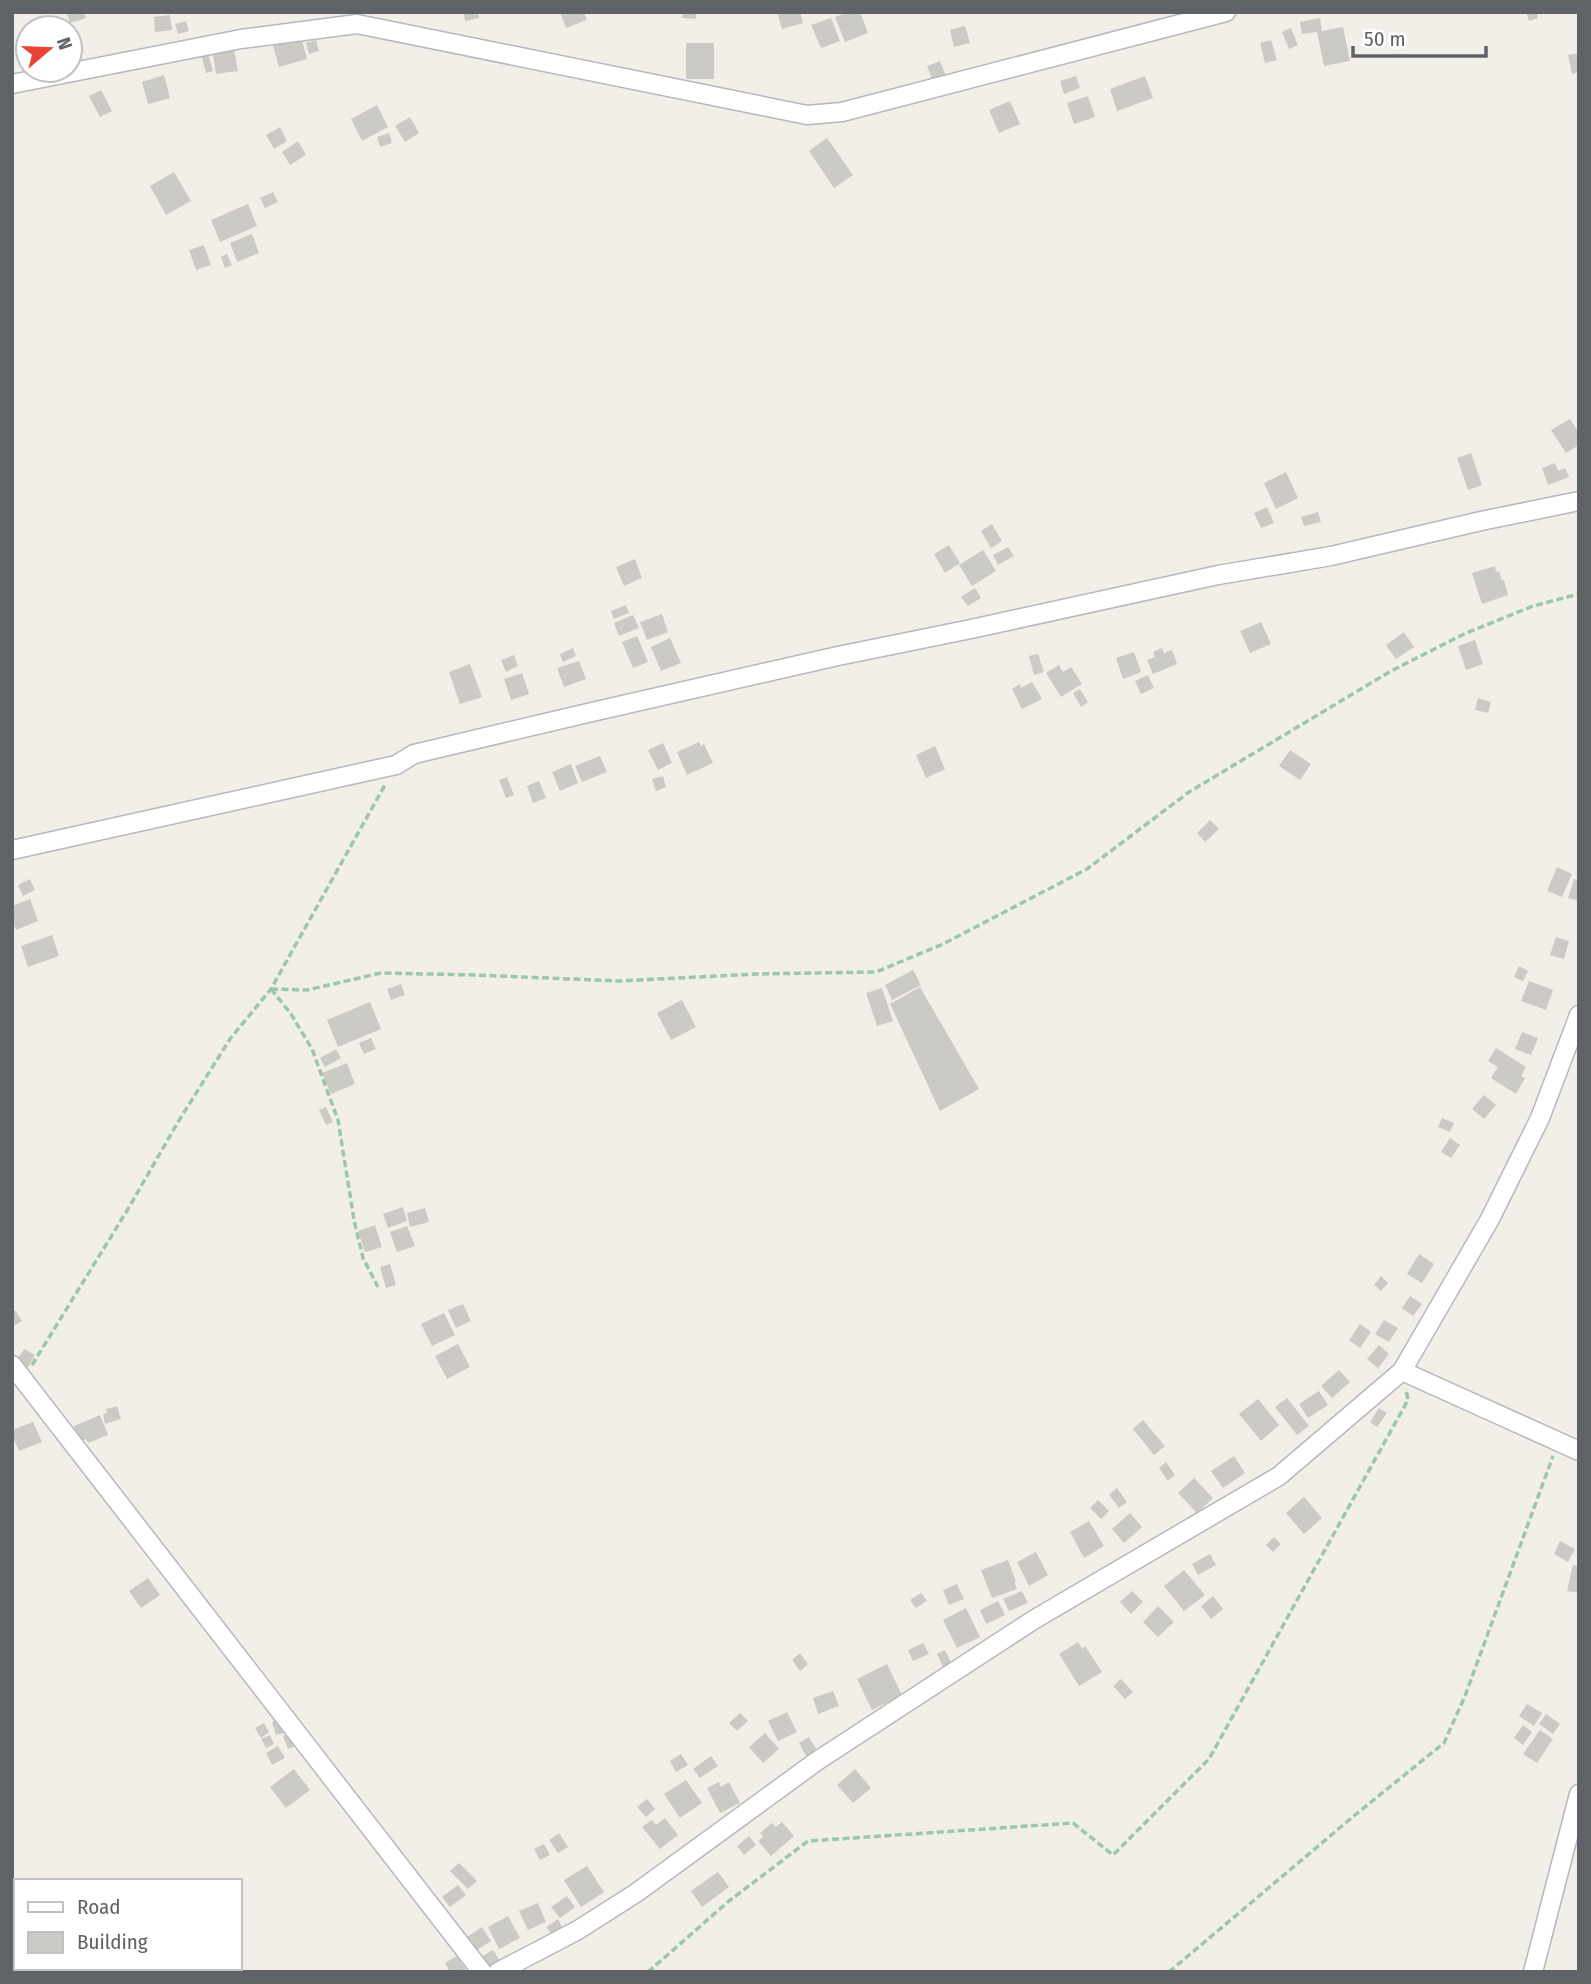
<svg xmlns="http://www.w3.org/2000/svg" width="1591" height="1984" font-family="'Fira Sans Condensed',sans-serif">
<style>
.building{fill:#cccac5}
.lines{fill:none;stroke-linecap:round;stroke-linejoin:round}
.street-casing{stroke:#b5b8bc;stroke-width:21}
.path{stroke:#9cc7a9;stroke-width:3.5;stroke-dasharray:7 3.5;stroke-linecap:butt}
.street{stroke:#fff;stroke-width:18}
</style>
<rect width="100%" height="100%" fill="#f1efe8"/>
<g class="building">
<path d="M 66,12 L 84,12 L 86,18 L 70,23 Z"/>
<path d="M 464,12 L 478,12 L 479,18 L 465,21 Z"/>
<path d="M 560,12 L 584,12 L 587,20 L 566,28 Z"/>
<path d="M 683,12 L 696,12 L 696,19 L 682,18 Z"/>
<path d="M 777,12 L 800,12 L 803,23 L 782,29 Z"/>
<path d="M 848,12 L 860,12 L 868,33 L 845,42 L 835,17 Z"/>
<path d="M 1526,12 L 1537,12 L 1538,18 L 1529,21 Z"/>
<path d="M 170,15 L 172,30 L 155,32 L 154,17 Z"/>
<path d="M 831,18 L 840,41 L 821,48 L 811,25 Z"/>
<path d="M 1320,18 L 1322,31 L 1343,27 L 1350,61 L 1324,66 L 1317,32 L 1302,34 L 1300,22 Z"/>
<path d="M 186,21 L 189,31 L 178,34 L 175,24 Z"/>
<path d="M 965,26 L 970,43 L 954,47 L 950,30 Z"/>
<path d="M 1291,28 L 1298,45 L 1289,49 L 1282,32 Z"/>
<path d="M 302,40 L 307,59 L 279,67 L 273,46 L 289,41 L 290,44 Z"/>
<path d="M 316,40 L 319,51 L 309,54 L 306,43 Z"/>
<path d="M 1271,40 L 1277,60 L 1265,63 L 1260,43 Z"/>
<rect x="686" y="43" width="28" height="36"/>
<path d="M 233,44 L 238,71 L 216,74 L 212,47 Z"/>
<path d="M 208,53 L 213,71 L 206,73 L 201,55 Z"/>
<path d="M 1579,53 L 1579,72 L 1572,74 L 1568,55 Z"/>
<path d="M 940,61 L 946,76 L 933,82 L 927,66 Z"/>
<path d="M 164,75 L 170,98 L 148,104 L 142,82 Z"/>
<path d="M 1076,76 L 1080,88 L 1064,94 L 1060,81 Z"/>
<path d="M 1145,76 L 1153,98 L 1117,111 L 1110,89 Z"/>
<path d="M 101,90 L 112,111 L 100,117 L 89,96 Z"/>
<path d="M 1088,96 L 1095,117 L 1074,124 L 1067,103 Z"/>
<path d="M 1010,101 L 1020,124 L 999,133 L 989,110 Z"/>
<path d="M 377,105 L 388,127 L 362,141 L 351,119 Z"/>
<path d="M 410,117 L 419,133 L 405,142 L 395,126 Z"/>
<path d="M 280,127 L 287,141 L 274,149 L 266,135 Z"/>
<path d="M 389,133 L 392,143 L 380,147 L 377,137 Z"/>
<path d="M 827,138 L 853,175 L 834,188 L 809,151 Z"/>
<path d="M 298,141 L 306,155 L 290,165 L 282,152 Z"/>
<path d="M 174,172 L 191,201 L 166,215 L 150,186 Z"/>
<path d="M 273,192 L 278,202 L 265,208 L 260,198 Z"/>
<path d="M 248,204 L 257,226 L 220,242 L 211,220 Z"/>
<path d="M 252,234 L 259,253 L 237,262 L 230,243 Z"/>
<path d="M 204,245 L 211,265 L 196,270 L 189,250 Z"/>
<path d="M 227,254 L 232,265 L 225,268 L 221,257 Z"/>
<path d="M 1570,419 L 1579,433 L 1579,445 L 1566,453 L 1551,430 Z"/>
<path d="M 1471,453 L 1482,485 L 1468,490 L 1457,458 Z"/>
<path d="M 1555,463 L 1558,471 L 1565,468 L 1569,477 L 1548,485 L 1542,468 Z"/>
<path d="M 1286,472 L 1298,498 L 1276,509 L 1264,483 Z"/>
<path d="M 1267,507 L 1274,523 L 1261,528 L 1254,513 Z"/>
<path d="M 1318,512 L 1321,522 L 1304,526 L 1301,517 Z"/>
<path d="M 992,524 L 1002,541 L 991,548 L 981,531 Z"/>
<path d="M 949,545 L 960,563 L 945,573 L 934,554 Z"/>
<path d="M 1008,547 L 1014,556 L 998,565 L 993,555 Z"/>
<path d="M 983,550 L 996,571 L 972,586 L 959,565 Z"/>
<path d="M 635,559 L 642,578 L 624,586 L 616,567 Z"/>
<path d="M 1495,566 L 1496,572 L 1499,571 L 1502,581 L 1504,580 L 1508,595 L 1482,604 L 1472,573 Z"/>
<path d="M 975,588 L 981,598 L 968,606 L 961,597 Z"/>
<path d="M 626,605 L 629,613 L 614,619 L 611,611 Z"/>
<path d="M 662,614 L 668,632 L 647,640 L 640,622 Z"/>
<path d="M 633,615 L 639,628 L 619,636 L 614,623 Z"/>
<path d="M 1261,622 L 1271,644 L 1250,653 L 1240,631 Z"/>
<path d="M 1404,632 L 1414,647 L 1396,659 L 1386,645 Z"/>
<path d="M 637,636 L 648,662 L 633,668 L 622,642 Z"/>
<path d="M 670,638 L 681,663 L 661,671 L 651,647 Z"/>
<path d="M 1475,640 L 1483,664 L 1466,670 L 1458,646 Z"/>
<path d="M 573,648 L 576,656 L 563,662 L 560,654 Z"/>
<path d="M 1162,648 L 1164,653 L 1172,650 L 1177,664 L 1153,674 L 1147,660 L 1155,657 L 1153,652 Z"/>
<path d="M 1134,652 L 1141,672 L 1123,679 L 1116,658 Z"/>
<path d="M 1038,654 L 1044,672 L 1034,675 L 1029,656 Z"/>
<path d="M 514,655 L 518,666 L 506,672 L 501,660 Z"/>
<path d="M 579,661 L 586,679 L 564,687 L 557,668 Z"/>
<path d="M 470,664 L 482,697 L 460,704 L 449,672 Z"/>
<path d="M 1059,665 L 1063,672 L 1071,667 L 1082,684 L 1061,697 L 1046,673 Z"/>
<path d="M 522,673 L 529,694 L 511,700 L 504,679 Z"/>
<path d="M 1148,675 L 1154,688 L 1141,694 L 1135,681 Z"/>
<path d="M 1032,682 L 1042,699 L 1022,709 L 1012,689 L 1020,684 L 1021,688 Z"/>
<path d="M 1080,689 L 1088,702 L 1081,707 L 1073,693 Z"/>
<path d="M 1478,698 L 1491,702 L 1488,713 L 1475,710 Z"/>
<path d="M 699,742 L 701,746 L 704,744 L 713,763 L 687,775 L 677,752 Z"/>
<path d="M 663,743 L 672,763 L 658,770 L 648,750 Z"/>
<path d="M 935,746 L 945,769 L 926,778 L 916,755 Z"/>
<path d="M 1290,750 L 1311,764 L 1300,780 L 1279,766 Z"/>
<path d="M 600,756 L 607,772 L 582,782 L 575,766 Z"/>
<path d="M 571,764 L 578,783 L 560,791 L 552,772 Z"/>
<path d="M 663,776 L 666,787 L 656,791 L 652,779 Z"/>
<path d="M 507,777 L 514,795 L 506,798 L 499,780 Z"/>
<path d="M 539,781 L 546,798 L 533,803 L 527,786 Z"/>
<path d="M 1210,820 L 1219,829 L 1205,842 L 1197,833 Z"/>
<path d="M 1557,867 L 1572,874 L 1562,897 L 1547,891 Z"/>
<path d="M 30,879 L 35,890 L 23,896 L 18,885 Z"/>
<path d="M 1574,879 L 1579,880 L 1579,901 L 1568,898 Z"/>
<path d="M 30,899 L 38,921 L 16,930 L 12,919 L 12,906 Z"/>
<path d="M 52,935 L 59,956 L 28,967 L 21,946 Z"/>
<path d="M 1556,937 L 1569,941 L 1564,959 L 1550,955 Z"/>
<path d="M 1519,966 L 1528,971 L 1523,981 L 1514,977 Z"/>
<path d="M 913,970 L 921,985 L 892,1000 L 885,985 Z"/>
<path d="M 1529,981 L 1553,990 L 1546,1010 L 1521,1001 Z"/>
<path d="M 401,984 L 405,995 L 391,1000 L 387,989 Z"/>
<path d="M 920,987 L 979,1089 L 940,1111 L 890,1004 Z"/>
<path d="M 882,988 L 893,1021 L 877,1026 L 866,993 Z"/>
<path d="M 682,1000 L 696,1027 L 671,1040 L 657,1013 Z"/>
<path d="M 370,1002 L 381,1029 L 338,1047 L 327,1020 Z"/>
<path d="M 1522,1032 L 1538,1038 L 1531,1055 L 1515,1049 Z"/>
<path d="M 371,1038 L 376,1049 L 364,1054 L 359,1043 Z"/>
<path d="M 1496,1048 L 1526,1067 L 1521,1076 L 1525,1078 L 1516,1094 L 1491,1078 L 1498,1067 L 1488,1061 Z"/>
<path d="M 336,1049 L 341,1058 L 325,1067 L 320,1058 Z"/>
<path d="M 347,1063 L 355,1084 L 331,1094 L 322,1073 Z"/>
<path d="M 1484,1095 L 1496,1105 L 1484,1119 L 1472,1109 Z"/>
<path d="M 326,1107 L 333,1122 L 326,1125 L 319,1110 Z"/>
<path d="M 1442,1118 L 1454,1123 L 1450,1132 L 1438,1127 Z"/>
<path d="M 1450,1138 L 1460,1145 L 1451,1158 L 1441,1152 Z"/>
<path d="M 403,1207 L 407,1221 L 388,1228 L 383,1214 Z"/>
<path d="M 425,1208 L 429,1222 L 410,1227 L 407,1213 Z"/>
<path d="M 375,1225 L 382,1247 L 365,1252 L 358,1231 Z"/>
<path d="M 407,1226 L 415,1246 L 397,1252 L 390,1232 Z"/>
<path d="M 1419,1254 L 1434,1264 L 1422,1283 L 1407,1274 Z"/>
<path d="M 390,1264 L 396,1285 L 386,1288 L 380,1267 Z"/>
<path d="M 1381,1276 L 1388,1283 L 1381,1291 L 1374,1285 Z"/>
<path d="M 1410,1296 L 1422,1304 L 1413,1316 L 1402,1308 Z"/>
<path d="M 463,1304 L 471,1321 L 456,1328 L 448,1310 Z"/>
<path d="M 15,1310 L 22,1321 L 12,1327 L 12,1312 Z"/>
<path d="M 444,1313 L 455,1335 L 432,1346 L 421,1324 Z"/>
<path d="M 1384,1320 L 1398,1328 L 1389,1342 L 1375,1334 Z"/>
<path d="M 1360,1324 L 1371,1332 L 1360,1348 L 1349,1340 Z"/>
<path d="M 458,1344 L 470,1367 L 447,1379 L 435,1356 Z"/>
<path d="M 1379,1345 L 1389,1354 L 1378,1368 L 1367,1359 Z"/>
<path d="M 24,1349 L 35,1355 L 27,1369 L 16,1362 Z"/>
<path d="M 1339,1370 L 1350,1382 L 1332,1398 L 1321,1386 Z"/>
<path d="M 1319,1391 L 1328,1405 L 1308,1418 L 1299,1404 Z"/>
<path d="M 1287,1398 L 1309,1426 L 1297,1435 L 1275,1407 Z"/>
<path d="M 1258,1399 L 1279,1425 L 1261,1441 L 1239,1414 Z"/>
<path d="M 117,1406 L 121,1419 L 105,1424 L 103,1414 L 107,1413 L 106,1409 Z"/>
<path d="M 1379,1408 L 1387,1413 L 1377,1427 L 1370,1422 Z"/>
<path d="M 100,1415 L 108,1435 L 88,1443 L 86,1439 L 81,1442 L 74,1426 Z"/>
<path d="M 1143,1420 L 1165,1446 L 1154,1455 L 1133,1429 Z"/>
<path d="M 33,1422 L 42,1442 L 19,1451 L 12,1435 L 12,1430 Z"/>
<path d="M 1234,1456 L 1245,1473 L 1223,1488 L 1211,1471 Z"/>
<path d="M 1166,1462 L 1175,1475 L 1168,1481 L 1159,1468 Z"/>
<path d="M 1194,1478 L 1213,1498 L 1197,1513 L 1178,1493 Z"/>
<path d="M 1117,1488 L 1127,1502 L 1119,1508 L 1109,1495 Z"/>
<path d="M 1304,1497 L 1322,1518 L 1304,1534 L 1286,1513 Z"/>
<path d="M 1098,1500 L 1109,1511 L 1101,1519 L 1090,1508 Z"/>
<path d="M 1130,1513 L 1142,1527 L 1124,1543 L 1112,1529 Z"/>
<path d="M 1089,1521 L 1104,1546 L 1084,1558 L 1070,1532 Z"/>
<path d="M 1274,1537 L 1281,1544 L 1273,1552 L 1266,1545 Z"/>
<path d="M 1560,1541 L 1575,1549 L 1568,1562 L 1554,1554 Z"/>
<path d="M 1036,1552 L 1048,1575 L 1029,1586 L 1017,1562 Z"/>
<path d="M 1210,1554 L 1216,1565 L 1198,1575 L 1192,1564 Z"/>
<path d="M 1008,1560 L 1016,1582 L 1014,1582 L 1017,1589 L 992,1598 L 981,1570 Z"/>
<path d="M 1573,1565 L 1579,1566 L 1579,1593 L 1567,1591 Z"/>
<path d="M 1184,1570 L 1205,1595 L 1184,1611 L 1164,1586 Z"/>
<path d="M 148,1578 L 160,1595 L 141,1608 L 129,1591 Z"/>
<path d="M 957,1584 L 964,1599 L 949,1605 L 943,1590 Z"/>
<path d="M 1022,1591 L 1028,1603 L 1009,1611 L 1003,1599 Z"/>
<path d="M 1132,1591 L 1143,1602 L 1131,1614 L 1120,1602 Z"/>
<path d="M 921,1593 L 927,1601 L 916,1608 L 910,1600 Z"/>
<path d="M 1213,1596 L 1223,1609 L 1211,1619 L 1201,1606 Z"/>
<path d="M 998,1601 L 1005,1615 L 986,1624 L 980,1610 Z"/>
<path d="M 1158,1606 L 1174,1622 L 1158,1637 L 1143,1622 Z"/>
<path d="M 966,1608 L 980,1637 L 957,1648 L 943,1620 Z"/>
<path d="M 1078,1642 L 1082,1648 L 1085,1646 L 1102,1672 L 1079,1686 L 1059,1654 Z"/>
<path d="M 923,1643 L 929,1654 L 913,1661 L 908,1650 Z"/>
<path d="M 945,1650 L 953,1667 L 945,1671 L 937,1654 Z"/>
<path d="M 800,1653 L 808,1664 L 800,1671 L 792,1660 Z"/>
<path d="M 887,1664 L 902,1695 L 872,1710 L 857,1679 Z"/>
<path d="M 1121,1679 L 1133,1692 L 1125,1699 L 1113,1686 Z"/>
<path d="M 833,1691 L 839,1706 L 818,1714 L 813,1698 Z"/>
<path d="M 1527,1704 L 1542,1713 L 1534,1726 L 1519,1716 Z"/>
<path d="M 787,1712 L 797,1732 L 778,1741 L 768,1721 Z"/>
<path d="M 740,1713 L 748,1721 L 737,1731 L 729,1723 Z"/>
<path d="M 1546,1714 L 1560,1724 L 1553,1734 L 1539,1724 Z"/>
<path d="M 280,1719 L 284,1733 L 276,1735 L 272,1722 Z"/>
<path d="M 264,1723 L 269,1732 L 261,1738 L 255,1728 Z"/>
<path d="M 1523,1725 L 1532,1732 L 1523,1745 L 1514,1738 Z"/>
<path d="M 1540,1730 L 1553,1739 L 1537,1763 L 1523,1754 Z"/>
<path d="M 291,1733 L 296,1746 L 288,1749 L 283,1736 Z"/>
<path d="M 765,1733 L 779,1749 L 763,1763 L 749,1747 Z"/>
<path d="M 270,1735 L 274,1744 L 266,1748 L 261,1739 Z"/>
<path d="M 809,1737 L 818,1752 L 807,1758 L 799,1743 Z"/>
<path d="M 278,1746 L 285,1758 L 272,1765 L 266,1753 Z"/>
<path d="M 681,1754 L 688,1765 L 676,1772 L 670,1761 Z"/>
<path d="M 711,1756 L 718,1766 L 700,1778 L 693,1769 Z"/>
<path d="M 294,1769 L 310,1790 L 286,1808 L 270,1787 Z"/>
<path d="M 855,1769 L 871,1788 L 853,1803 L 837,1785 Z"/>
<path d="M 686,1780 L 702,1803 L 680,1818 L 664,1794 Z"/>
<path d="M 719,1782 L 721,1787 L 729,1782 L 740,1803 L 720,1813 L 707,1788 Z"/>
<path d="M 647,1799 L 655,1809 L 646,1817 L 637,1807 Z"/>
<path d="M 665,1818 L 678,1835 L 660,1849 L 642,1827 L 652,1820 L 656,1825 Z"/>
<path d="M 782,1822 L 794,1836 L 771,1856 L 758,1841 L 763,1837 L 760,1833 L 772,1823 L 776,1827 Z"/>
<path d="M 559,1833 L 568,1847 L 558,1853 L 549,1840 Z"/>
<path d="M 749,1836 L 756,1845 L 744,1855 L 737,1846 Z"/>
<path d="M 544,1844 L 550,1855 L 540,1860 L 534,1849 Z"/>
<path d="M 459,1863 L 477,1881 L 468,1889 L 450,1871 Z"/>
<path d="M 587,1866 L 604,1892 L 581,1907 L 564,1880 Z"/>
<path d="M 718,1872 L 729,1887 L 702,1907 L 691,1891 Z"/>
<path d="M 458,1885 L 466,1895 L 450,1907 L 442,1897 Z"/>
<path d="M 567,1896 L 575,1907 L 560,1918 L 551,1907 Z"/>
<path d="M 538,1903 L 546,1922 L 528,1930 L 519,1911 Z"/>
<path d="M 508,1916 L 520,1938 L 499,1949 L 488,1927 Z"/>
<path d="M 558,1919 L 562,1927 L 551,1934 L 546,1927 Z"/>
<path d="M 482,1927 L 491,1941 L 474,1952 L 465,1938 Z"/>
<path d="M 493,1950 L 500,1961 L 486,1969 L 479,1958 Z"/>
<path d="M 457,1956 L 466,1970 L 450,1972 L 445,1963 Z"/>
</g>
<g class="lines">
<defs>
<g id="street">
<path d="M 12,84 L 241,39 L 357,24 L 807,115 L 842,112 L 1226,12"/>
<path d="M 12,850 L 396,765 L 414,754 L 592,712 L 838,656 L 971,629 L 1218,575 L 1331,556 L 1481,521 L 1579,501"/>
<path d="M 12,1365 L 482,1972"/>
<path d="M 1402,1371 L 1579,1451"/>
<path d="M 498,1972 L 578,1930 L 636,1893 L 817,1761 L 1035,1619 L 1279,1476 L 1402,1371 L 1490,1219 L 1540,1118 L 1579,1015"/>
<path d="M 1533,1972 L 1579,1794"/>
</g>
</defs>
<use href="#street" class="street-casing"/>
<g class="path">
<path d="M 271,989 L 307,990 L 381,973 L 475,975 L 620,981 L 756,974 L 876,972 L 943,944 L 1087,869 L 1189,792 L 1391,671 L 1464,634 L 1533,606 L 1579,594"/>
<path d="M 271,989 L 291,1014 L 312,1049 L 338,1120 L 354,1220 L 363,1258 L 378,1287"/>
<path d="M 32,1365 L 128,1209 L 178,1122 L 230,1039 L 271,989 L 386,783"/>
<path d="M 648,1972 L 729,1901 L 808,1841 L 1073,1823 L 1113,1855 L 1209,1759 L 1408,1400 L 1406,1390"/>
<path d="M 1169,1972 L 1355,1815 L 1444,1743 L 1465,1696 L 1553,1456"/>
</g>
<use href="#street" class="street"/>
</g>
<rect width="1591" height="1984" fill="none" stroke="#5f6368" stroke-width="28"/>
<rect x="14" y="1879" width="228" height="91" fill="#ffffff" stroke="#bfc1c3" stroke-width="2"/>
<rect x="28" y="1902" width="35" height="10" fill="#ffffff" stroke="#bfc1c3" stroke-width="2"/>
<text x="77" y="1914" font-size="21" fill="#5f6368">Road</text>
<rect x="28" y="1932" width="35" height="21" fill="#cccac5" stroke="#bfc1c3" stroke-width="2"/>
<text x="77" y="1949" font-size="21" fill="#5f6368">Building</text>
<g transform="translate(49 49) rotate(71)"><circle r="33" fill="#ffffff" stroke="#bfc1c3" stroke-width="2"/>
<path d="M0-5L12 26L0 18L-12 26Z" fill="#ea4335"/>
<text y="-10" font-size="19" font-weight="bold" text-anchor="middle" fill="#5f6368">N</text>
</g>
<path d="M1353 46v10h133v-10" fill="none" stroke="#5f6368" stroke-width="3.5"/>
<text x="1364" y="46" font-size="21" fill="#5f6368" stroke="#ffffff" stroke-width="5" paint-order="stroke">50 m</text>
</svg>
